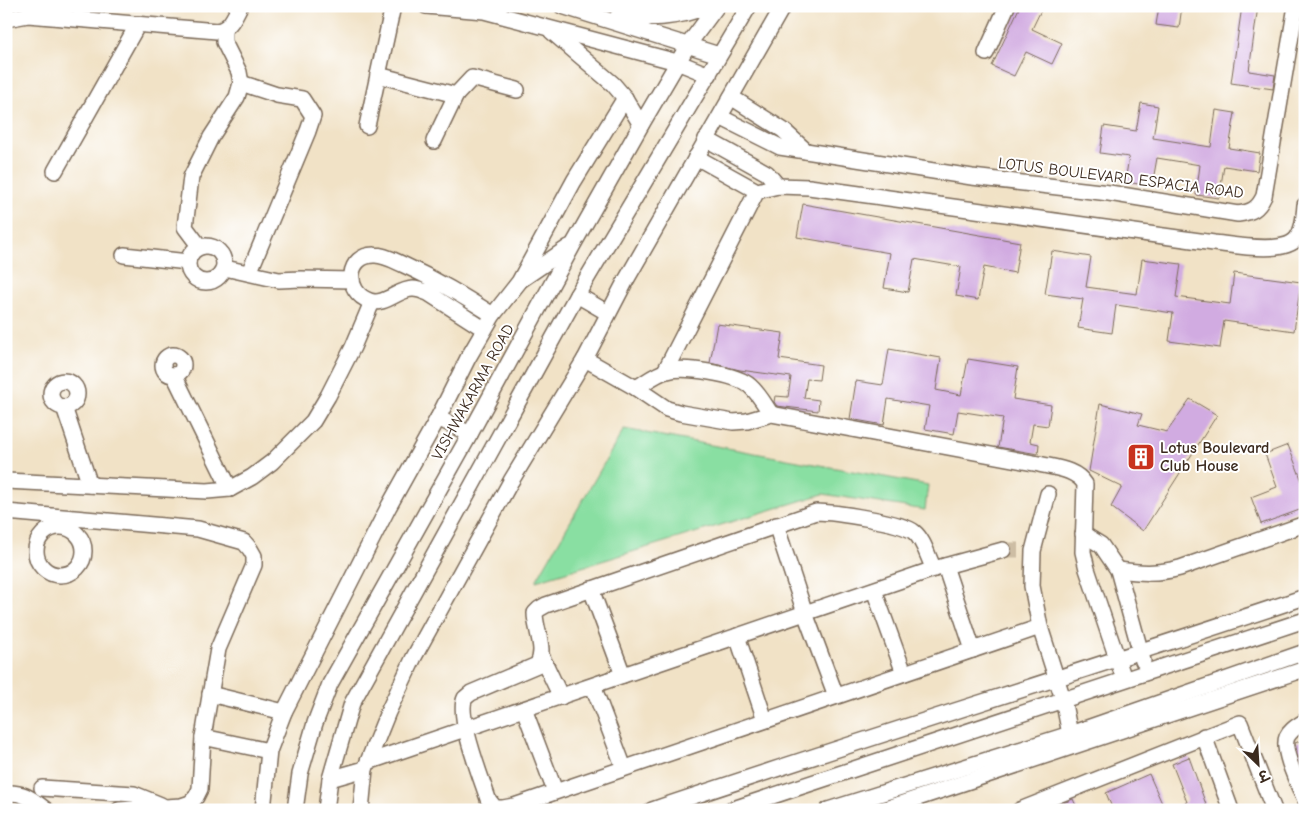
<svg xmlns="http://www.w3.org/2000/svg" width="1311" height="816" font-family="'Comic Neue','Playpen Sans Deva',sans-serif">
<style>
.green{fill:#89dfa2;stroke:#628460}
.building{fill:#d1abe1}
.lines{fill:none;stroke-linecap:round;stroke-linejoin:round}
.minor-tunnel{stroke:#cdbda4;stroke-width:15;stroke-dasharray:15 8;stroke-linecap:butt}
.minor-casing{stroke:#7b6a59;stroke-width:18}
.minor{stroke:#fff;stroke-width:15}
.labels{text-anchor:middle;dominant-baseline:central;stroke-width:4;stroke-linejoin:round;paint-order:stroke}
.street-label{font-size:16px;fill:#3b2a1e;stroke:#fff}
.poi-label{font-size:16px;font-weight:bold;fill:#3b2a1e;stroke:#fff;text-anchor:start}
</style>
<rect width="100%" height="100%" fill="#fff"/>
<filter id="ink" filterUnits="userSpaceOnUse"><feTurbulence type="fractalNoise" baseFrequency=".02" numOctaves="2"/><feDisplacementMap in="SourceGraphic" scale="10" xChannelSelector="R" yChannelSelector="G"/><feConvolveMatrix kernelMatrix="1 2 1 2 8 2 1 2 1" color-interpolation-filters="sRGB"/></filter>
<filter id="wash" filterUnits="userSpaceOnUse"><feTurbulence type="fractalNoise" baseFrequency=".0096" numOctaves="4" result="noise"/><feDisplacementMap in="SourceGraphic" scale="20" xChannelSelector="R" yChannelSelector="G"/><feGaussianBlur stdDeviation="1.12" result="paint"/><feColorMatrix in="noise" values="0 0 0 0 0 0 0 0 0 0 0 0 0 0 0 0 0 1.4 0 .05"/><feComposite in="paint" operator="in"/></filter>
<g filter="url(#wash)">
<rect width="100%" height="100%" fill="#f1e2c6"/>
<path class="green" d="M 624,429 L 928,485 L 925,510 L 823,494 L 536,581 Z"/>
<g id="blocks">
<g class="building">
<path d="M 1020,6 L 1043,6 L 1032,29 L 1062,43 L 1052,64 L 1026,52 L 1014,76 L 992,66 Z"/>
<path d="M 1159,6 L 1182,6 L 1179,28 L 1156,25 Z"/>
<path d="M 1242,6 L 1258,6 L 1249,71 L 1275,75 L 1273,89 L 1231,83 Z"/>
<path d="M 1141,103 L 1158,106 L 1153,138 L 1211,147 L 1216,110 L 1235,113 L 1229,148 L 1260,153 L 1257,171 L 1224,166 L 1219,198 L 1196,195 L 1200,165 L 1157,158 L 1152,186 L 1125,182 L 1129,157 L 1100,153 L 1104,126 L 1136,131 Z"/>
<path d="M 803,204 L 1020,242 L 1015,273 L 984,267 L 978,300 L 956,296 L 961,267 L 914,259 L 908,292 L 884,288 L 890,253 L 797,237 Z"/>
<path d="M 1052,251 L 1091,257 L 1086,287 L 1137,294 L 1142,259 L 1181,264 L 1176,297 L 1230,304 L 1234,273 L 1301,282 L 1294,331 L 1224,321 L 1220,348 L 1169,341 L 1173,313 L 1116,305 L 1112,333 L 1078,328 L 1083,299 L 1045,294 Z"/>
<path d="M 717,324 L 783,333 L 779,359 L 821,365 L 819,380 L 807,379 L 804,398 L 819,400 L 818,411 L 777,406 L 774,402 L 775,396 L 788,397 L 791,377 L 740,370 L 710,363 Z"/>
<path d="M 889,349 L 941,358 L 936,390 L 961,395 L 968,359 L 1018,367 L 1013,399 L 1051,405 L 1048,426 L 1033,424 L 1030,442 L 1039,444 L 1038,454 L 998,447 L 1003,418 L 958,411 L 954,434 L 925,429 L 929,406 L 888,399 L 884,425 L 850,419 L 856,381 L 883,385 Z"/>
<path d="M 1190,399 L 1217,415 L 1143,531 L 1111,507 L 1122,487 L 1089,471 L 1100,404 L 1142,414 L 1138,425 L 1167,432 Z"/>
<path d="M 1288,445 L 1302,481 L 1305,480 L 1305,508 L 1261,524 L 1251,497 L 1277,487 L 1265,454 Z"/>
<path d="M 1305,739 L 1305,776 L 1298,756 L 1295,743 Z"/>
<path d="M 1189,757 L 1208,810 L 1168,810 L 1187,802 L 1172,764 Z"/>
<path d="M 1149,774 L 1165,810 L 1113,810 L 1106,793 Z"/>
<path d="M 1073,799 L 1078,810 L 1047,810 L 1054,807 Z"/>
</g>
</g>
</g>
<g filter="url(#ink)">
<use href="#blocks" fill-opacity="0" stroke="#7b6a59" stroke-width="1"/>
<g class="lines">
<path class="minor-tunnel" d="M 1003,550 L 1026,550"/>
<defs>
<g id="minor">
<path d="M 426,6 L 484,11 L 677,62 L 709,75"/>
<path d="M 562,6 L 719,55"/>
<path d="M 783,6 L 625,282 L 585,359 L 636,388 L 667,409 L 681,413 L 733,422 L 747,421 L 771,414 L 1039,464 C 1055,468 1076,469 1085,484 L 1083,552 L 1087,569 L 1124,679"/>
<path d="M 618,16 C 652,19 676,19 708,6"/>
<path d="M 6,19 L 28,15 L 217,31 C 230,29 234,17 240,6"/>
<path d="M 551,31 L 613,84 L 625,98 L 641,125"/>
<path d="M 986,53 L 1007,6"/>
<path d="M 378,75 L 456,95 L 472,78 L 517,90"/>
<path d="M 241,83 L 277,95 L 302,99 L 313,116 L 308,131 L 249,273"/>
<path d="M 731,97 L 783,130 L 806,151"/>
<path d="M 720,117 L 780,147 L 972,177 L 1109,193 L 1238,214 C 1252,212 1258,209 1264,196 L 1296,6"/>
<path d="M 367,126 L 393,6"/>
<path d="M 706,139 L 767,173 L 778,186"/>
<path d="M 434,141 L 456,95"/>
<path d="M 696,157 L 757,191 L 778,186 L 809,187 L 1214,243 C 1233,245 1285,255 1297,238 C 1304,229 1304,215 1305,205"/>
<path d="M 55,171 L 138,24"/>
<circle cx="206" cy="264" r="18"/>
<path d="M 200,247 L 185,227 L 191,177 L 211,137 L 237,97 L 241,83 L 239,72 L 224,42 L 224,30"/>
<path d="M 124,255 L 188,262"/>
<path d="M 225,268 L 279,280 L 301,279 L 352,280"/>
<path d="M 522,279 L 569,247"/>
<path d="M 577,295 L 608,313"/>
<path d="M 484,329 L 428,293 C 423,291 418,289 413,289 C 398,289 385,306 370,301 C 343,292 347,254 375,255 C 385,255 395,261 404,265 C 437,280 463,296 493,315"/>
<circle cx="173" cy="365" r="10"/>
<path d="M 665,371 L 757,191"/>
<path d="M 174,375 L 230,489"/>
<circle cx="64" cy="394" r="13"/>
<path d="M 636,388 C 646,382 657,373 667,371 C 684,366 737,374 750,386 C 759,394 765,405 771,414"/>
<path d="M 64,407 L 90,485"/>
<path d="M 438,418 L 470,434"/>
<path d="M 6,481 L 207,491 L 230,489 L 252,477 L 272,462 L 313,421 L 328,396 L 353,347 L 372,302"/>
<path d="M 1048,494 L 1033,551 L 1032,586 L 1040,627 L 1063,699 L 1070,734"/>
<path d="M 6,512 L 198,529 L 244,542 L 250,549 L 254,556 L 254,565 L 218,649 L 203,737 L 200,789 L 196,797 L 190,803 L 181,806 L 119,810"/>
<path d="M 776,525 L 805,613 L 836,696"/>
<circle cx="60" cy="551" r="24"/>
<path d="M 1083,534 L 1101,545 L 1118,570 L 1143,661"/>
<path d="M 945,566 L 973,650"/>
<path d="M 934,569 C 928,558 924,540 914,532 C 902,522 833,512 816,512 L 546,605 L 539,609 L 535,613 C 535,630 547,650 537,665 L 471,693 C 470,694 466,697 465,698 C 456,715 482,780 488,799 L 495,808 L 503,808 L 514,806 L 1040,627"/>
<path d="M 1118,570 C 1141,573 1157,574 1180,568 L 1305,524"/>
<path d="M 591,589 L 623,675"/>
<path d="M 874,590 L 904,673"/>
<path d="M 737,636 L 765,720"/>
<path d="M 541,655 L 561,697"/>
<path d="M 593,686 L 624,768"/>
<path d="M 210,694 L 284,712"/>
<path d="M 524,709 L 555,791"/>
<path d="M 1305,721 C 1298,726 1291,729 1287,737 C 1281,750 1299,786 1305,800"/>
<path d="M 1204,736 L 1231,810"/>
<path d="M 203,737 L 269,751"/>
<path d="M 368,762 L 934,569 L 1003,550"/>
<path d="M 330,779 L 365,769"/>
<path d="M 42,788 L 134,794 L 161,805"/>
<path d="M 6,793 C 25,792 31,799 46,810"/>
<path d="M 263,810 L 269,751 L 284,712 L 389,506 L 438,418 L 468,358 L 493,315 L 519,282 L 574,181 L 625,98"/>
<path d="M 295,810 L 300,774 L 315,723 L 330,684 L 470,434 L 573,245 L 641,125 L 688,45 L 717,6"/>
<path d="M 326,810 L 330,779 L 352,703 L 577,295 L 749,6"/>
<path d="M 361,810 L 365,769 L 388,712 L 414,657 L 511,481 L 585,359"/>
<path d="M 652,810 C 869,737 1088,670 1305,597"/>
<path d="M 730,810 L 1305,620"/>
<path d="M 828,810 L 1070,734 L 1305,652"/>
<path d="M 882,810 L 1305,669"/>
<path d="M 1020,810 L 1240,723 L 1274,810"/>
</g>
</defs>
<use href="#minor" class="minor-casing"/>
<use href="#minor" class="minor"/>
</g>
</g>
<defs>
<symbol id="building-square" viewBox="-11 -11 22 22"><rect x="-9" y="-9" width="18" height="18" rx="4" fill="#c8321e" stroke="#fff"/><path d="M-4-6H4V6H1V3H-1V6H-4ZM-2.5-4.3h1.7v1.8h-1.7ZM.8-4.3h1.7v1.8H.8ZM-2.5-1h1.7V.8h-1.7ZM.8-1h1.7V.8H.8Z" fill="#fff"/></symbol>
</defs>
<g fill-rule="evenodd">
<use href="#building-square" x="1125" y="441" width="32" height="32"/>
</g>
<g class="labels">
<g class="street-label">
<text transform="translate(1121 178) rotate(7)">LOTUS BOULEVARD ESPACIA ROAD</text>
<text transform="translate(473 392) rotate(-61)">VISHWAKARMA ROAD</text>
</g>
<g class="poi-label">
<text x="1160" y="448">Lotus Boulevard<tspan x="1160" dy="18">Club House</tspan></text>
</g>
</g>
<rect width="1311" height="816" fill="none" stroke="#fff" stroke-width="25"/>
<g transform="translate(1258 764) rotate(155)" stroke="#ffffff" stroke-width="4" paint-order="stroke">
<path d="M0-4L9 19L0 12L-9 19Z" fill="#3b2a1e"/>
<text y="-8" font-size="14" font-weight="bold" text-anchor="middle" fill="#3b2a1e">उ</text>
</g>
</svg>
